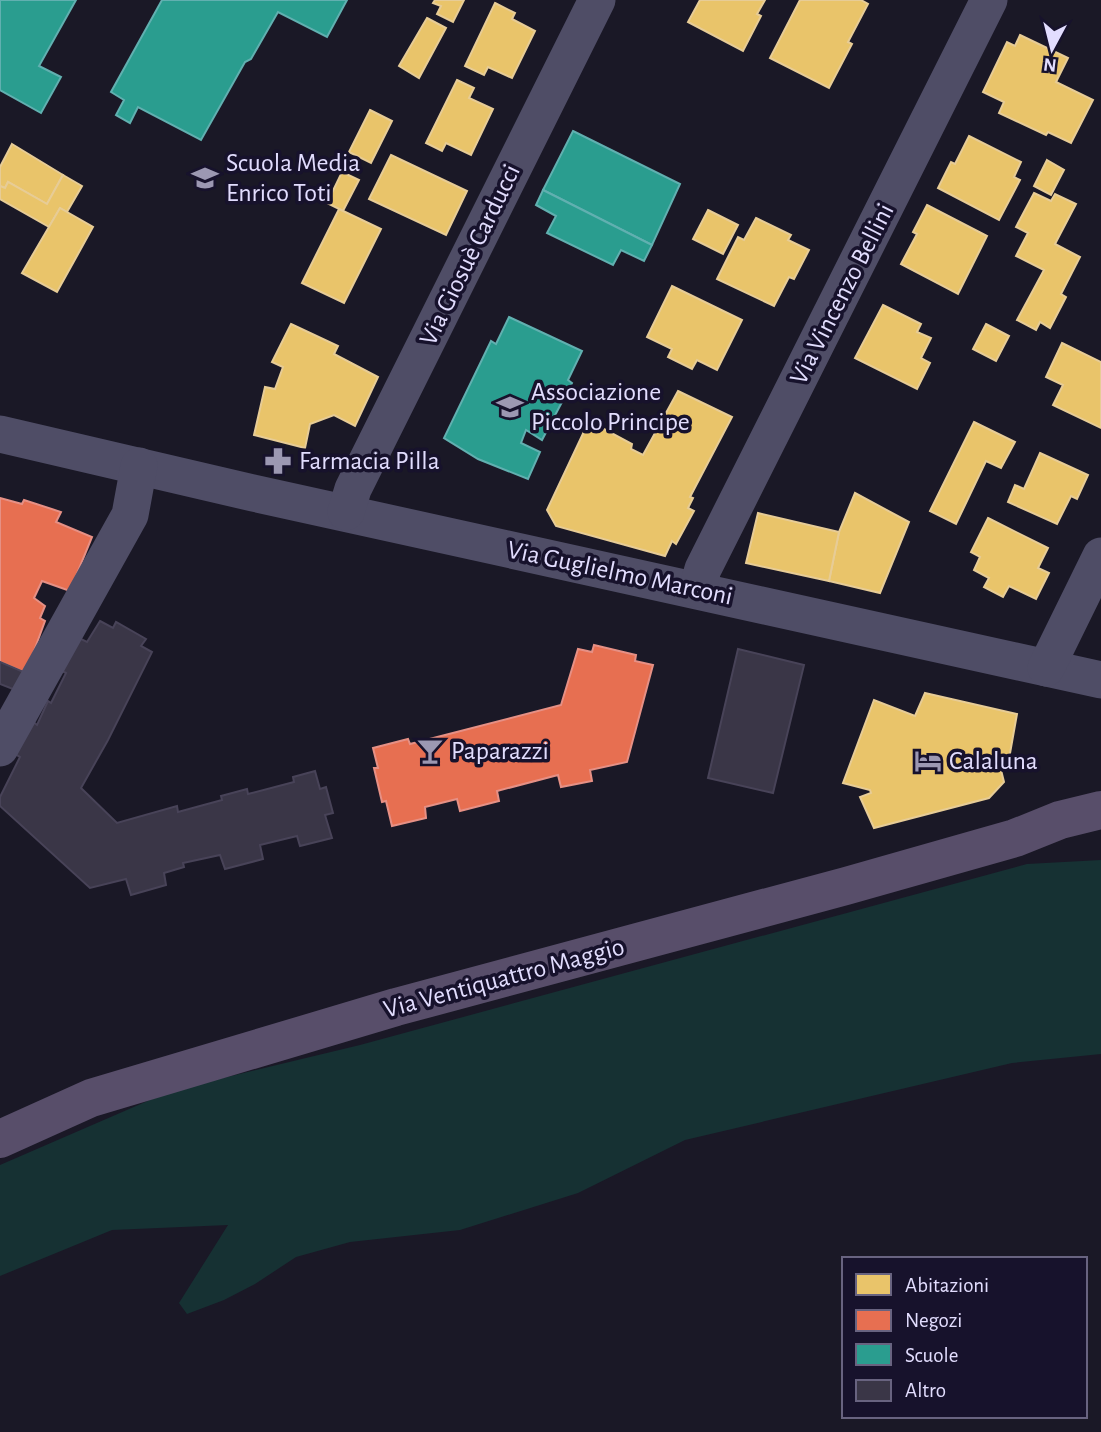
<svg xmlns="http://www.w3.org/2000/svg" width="1101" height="1432" font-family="'Alegreya Sans',sans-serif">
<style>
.green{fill:#163133}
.homes{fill:#e9c46a;stroke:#e7cc96;stroke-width:2}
.shops{fill:#e76f51;stroke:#e69085;stroke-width:2}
.schools{fill:#2a9d8f;stroke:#61b0b0;stroke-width:2}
.building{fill:#3a3647;stroke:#484358;stroke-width:2}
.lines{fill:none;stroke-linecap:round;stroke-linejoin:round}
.minor{stroke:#4f4d66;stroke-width:37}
.major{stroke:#584e6a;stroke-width:38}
.labels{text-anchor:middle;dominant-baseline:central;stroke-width:7;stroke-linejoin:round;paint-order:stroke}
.poi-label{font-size:26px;fill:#e2ddfe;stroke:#17122c;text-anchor:start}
.street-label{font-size:26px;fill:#e2ddfe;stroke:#17122c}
</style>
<rect width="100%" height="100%" fill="#1a1826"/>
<path class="green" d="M 1101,860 L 1101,1054 L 1012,1063 L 685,1140 L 578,1193 L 460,1230 L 350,1242 L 296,1257 L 255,1284 L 224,1300 L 187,1314 L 179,1303 L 228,1225 L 112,1230 L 0,1276 L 0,1165 L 173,1090 L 360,1045 L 1027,864 Z"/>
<g class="homes">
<path d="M 435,0 L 464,0 L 453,22 L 437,14 L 441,6 L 433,3 Z"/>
<path d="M 700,0 L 765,0 L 757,14 L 761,16 L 743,51 L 688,22 Z"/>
<path d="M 800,0 L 861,0 L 868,4 L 848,42 L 852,44 L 829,88 L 770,58 Z"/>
<path d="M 495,3 L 515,13 L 512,19 L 535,31 L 512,78 L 488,67 L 484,75 L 465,66 Z"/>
<path d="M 427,18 L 446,28 L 419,78 L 399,66 Z"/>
<path d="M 1020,35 L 1068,58 L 1056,82 L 1093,100 L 1071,143 L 1048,132 L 1046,135 L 999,113 L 1004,102 L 983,92 L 1007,42 L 1015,46 Z"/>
<path d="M 457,80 L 474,88 L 469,98 L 493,109 L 471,155 L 446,143 L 442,151 L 426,143 Z"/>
<path d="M 370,110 L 392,121 L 371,163 L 349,152 Z"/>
<path d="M 969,136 L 1021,162 L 1014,177 L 1020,180 L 999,220 L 938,188 L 951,162 L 955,164 Z"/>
<path d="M 12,144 L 63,175 L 47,204 L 8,182 L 5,188 L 0,186 L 0,167 Z"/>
<path d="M 391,155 L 467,191 L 446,235 L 369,199 Z"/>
<path d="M 1047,160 L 1064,170 L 1051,195 L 1034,186 Z"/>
<path d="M 342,172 L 359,180 L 343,211 L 327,203 Z"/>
<path d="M 63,175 L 82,186 L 67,212 L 60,208 L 49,227 L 0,199 L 0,186 L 5,188 L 8,182 L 47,204 Z"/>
<path d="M 1034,193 L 1051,201 L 1055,194 L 1076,204 L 1055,244 L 1080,257 L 1061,294 L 1066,297 L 1050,328 L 1040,322 L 1036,330 L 1017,320 L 1044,270 L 1016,256 L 1028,233 L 1016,227 Z"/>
<path d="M 927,205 L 987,236 L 958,294 L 901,264 L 917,234 L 913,232 Z"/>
<path d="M 60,208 L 93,227 L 57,292 L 22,273 Z"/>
<path d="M 339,209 L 381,229 L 344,303 L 302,283 Z"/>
<path d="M 708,210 L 738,225 L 723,254 L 693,239 Z"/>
<path d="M 756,218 L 791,235 L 788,240 L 809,250 L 794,279 L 789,277 L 774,306 L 717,279 L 738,237 L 744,240 Z"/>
<path d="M 672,286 L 742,320 L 717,370 L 697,360 L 692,369 L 668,357 L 672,349 L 647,337 Z"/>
<path d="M 883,305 L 921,324 L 917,332 L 931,338 L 921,358 L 930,363 L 917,389 L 855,358 Z"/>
<path d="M 291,324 L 338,346 L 334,354 L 378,377 L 355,426 L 334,415 L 310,424 L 305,448 L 254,435 L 265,387 L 275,389 L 283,367 L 272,362 Z"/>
<path d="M 986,324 L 1009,336 L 996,361 L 973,349 Z"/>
<path d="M 1062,343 L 1101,362 L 1101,428 L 1053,405 L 1063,385 L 1046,377 Z"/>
<path d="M 678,391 L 732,417 L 690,497 L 693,498 L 688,508 L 694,511 L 676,544 L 672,541 L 665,556 L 556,526 L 547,510 L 589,421 L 632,444 L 631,449 L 643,455 Z"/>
<path d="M 974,422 L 1015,442 L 1001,468 L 986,461 L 956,524 L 930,511 Z"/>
<path d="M 1040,453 L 1088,475 L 1077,499 L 1071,496 L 1057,524 L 1008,502 L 1015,485 L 1024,489 Z"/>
<path d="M 855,493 L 909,522 L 880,593 L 829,581 L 839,532 Z"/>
<path d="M 758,513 L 839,532 L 829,581 L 746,563 Z"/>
<path d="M 988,518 L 1048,548 L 1038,568 L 1049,573 L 1036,599 L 1009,586 L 1003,597 L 984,587 L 989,578 L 974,570 L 980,557 L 971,552 Z"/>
<path d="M 925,693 L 1017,714 L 1009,759 L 999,762 L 1004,782 L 989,798 L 874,828 L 860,797 L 871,793 L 870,790 L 843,783 L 874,700 L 915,716 Z"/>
</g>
<g class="shops">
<path d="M 0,498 L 22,504 L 24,500 L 61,512 L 56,522 L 92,537 L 70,591 L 42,581 L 34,598 L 45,606 L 40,618 L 45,621 L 26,673 L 0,662 Z"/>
<path d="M 594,645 L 636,655 L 635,661 L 653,665 L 627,762 L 590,770 L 592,781 L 561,787 L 558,775 L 497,791 L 499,801 L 460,811 L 457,799 L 425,807 L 426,818 L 392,826 L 386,801 L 382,802 L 374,768 L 378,768 L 373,748 L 408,739 L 410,744 L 561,705 L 578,649 L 592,652 Z"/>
</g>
<g class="schools">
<path d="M 0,0 L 76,0 L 39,66 L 61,77 L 41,113 L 0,90 Z"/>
<path d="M 162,0 L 347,0 L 327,37 L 278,12 L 251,59 L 245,62 L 201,140 L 138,107 L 130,123 L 116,115 L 124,100 L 111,92 Z"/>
<path d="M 573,131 L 680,184 L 652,245 L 543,190 Z"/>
<path d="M 543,190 L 652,245 L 644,261 L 621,250 L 613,265 L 547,233 L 556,216 L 536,205 Z"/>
<path d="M 509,317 L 582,351 L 568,380 L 572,383 L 542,440 L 526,430 L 521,443 L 540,452 L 528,479 L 478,459 L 444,438 L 491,341 L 496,344 Z"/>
</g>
<g class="building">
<path d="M 100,621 L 113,628 L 116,622 L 146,639 L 141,646 L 152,652 L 108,740 L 81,788 L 117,823 L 177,806 L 178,812 L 222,800 L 221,796 L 247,789 L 248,794 L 294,782 L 293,777 L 315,771 L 320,789 L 326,787 L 333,813 L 325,815 L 332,838 L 300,846 L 297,836 L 260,845 L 263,859 L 225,869 L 220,855 L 183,863 L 184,867 L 164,873 L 166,885 L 131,895 L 126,879 L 90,888 L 0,806 L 0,797 L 20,757 L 15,754 L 31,720 L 37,725 L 48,701 L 51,703 L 66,673 L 62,671 L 79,638 L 87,642 Z"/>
<path d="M 738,649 L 804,665 L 773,793 L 708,778 Z"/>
<path d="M 0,662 L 26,673 L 18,691 L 0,684 Z"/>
</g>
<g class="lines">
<g class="minor">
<path d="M 0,434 L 253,493 L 1101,680"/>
<path d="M 346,512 L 353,489 L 597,0"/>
<path d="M 697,589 L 703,569 L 989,0"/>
<path d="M 1046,668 L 1101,556"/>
<path d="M 0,748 L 130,515 L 139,466"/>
</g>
<path class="major" d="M 0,1139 L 91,1098 L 396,1007 L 846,886 L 1015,838 L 1060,820 L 1101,810"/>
</g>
<defs>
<symbol id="school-bare" viewBox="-9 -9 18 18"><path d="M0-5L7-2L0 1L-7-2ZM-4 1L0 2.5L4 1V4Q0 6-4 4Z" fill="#9c98b2" stroke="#17122c" stroke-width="2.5" paint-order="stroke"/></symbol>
<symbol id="pharmacy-bare" viewBox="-9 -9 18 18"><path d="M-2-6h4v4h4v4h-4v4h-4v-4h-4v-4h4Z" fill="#9c98b2" stroke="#17122c" stroke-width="2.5" paint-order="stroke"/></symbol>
<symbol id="bar-bare" viewBox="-9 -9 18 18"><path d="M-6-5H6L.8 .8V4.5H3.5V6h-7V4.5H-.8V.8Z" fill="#9c98b2" stroke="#17122c" stroke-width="2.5" paint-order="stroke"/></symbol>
<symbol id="hotel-bare" viewBox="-9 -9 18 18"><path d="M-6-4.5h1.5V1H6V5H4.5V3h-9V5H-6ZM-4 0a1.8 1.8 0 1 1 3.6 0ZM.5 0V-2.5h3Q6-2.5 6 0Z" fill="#9c98b2" stroke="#17122c" stroke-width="2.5" paint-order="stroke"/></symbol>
</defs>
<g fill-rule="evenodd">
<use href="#school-bare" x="186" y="159" width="38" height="38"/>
<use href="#school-bare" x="491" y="388" width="38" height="38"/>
<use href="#pharmacy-bare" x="259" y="442" width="38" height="38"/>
<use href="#bar-bare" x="411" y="732" width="38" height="38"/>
<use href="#hotel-bare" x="909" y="742" width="38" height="38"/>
</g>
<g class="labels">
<g class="poi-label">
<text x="226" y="163">Scuola Media<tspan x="226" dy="30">Enrico Toti</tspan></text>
<text x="531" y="392">Associazione<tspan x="531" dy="30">Piccolo Principe</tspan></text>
<text x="299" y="461">Farmacia Pilla</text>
<text x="451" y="751">Paparazzi</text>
<text x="949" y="761">Calaluna</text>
</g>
<g class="street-label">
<text transform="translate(470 255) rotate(-64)">Via Giosuè Carducci</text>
<text transform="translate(842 294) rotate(-63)">Via Vincenzo Bellini</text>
<text transform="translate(620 573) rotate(12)">Via Guglielmo Marconi</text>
<text transform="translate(504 978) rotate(-15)">Via Ventiquattro Maggio</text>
</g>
</g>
<rect x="842" y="1257" width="245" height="161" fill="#17122c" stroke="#686380" stroke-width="2"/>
<rect x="856" y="1274" width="35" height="21" fill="#e9c46a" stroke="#686380" stroke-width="2"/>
<text x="905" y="1292" font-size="21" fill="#e2ddfe">Abitazioni</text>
<rect x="856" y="1310" width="35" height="21" fill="#e76f51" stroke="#686380" stroke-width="2"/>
<text x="905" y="1327" font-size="21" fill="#e2ddfe">Negozi</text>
<rect x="856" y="1344" width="35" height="21" fill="#2a9d8f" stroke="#686380" stroke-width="2"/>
<text x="905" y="1362" font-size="21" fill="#e2ddfe">Scuole</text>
<rect x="856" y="1380" width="35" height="21" fill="#3a3647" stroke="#686380" stroke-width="2"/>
<text x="905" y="1397" font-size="21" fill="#e2ddfe">Altro</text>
<g transform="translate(1052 49) rotate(187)" stroke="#17122c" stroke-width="5" paint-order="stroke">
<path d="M0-5L12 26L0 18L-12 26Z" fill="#e2ddfe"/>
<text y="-10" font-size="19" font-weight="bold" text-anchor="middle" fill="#e2ddfe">N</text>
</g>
</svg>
